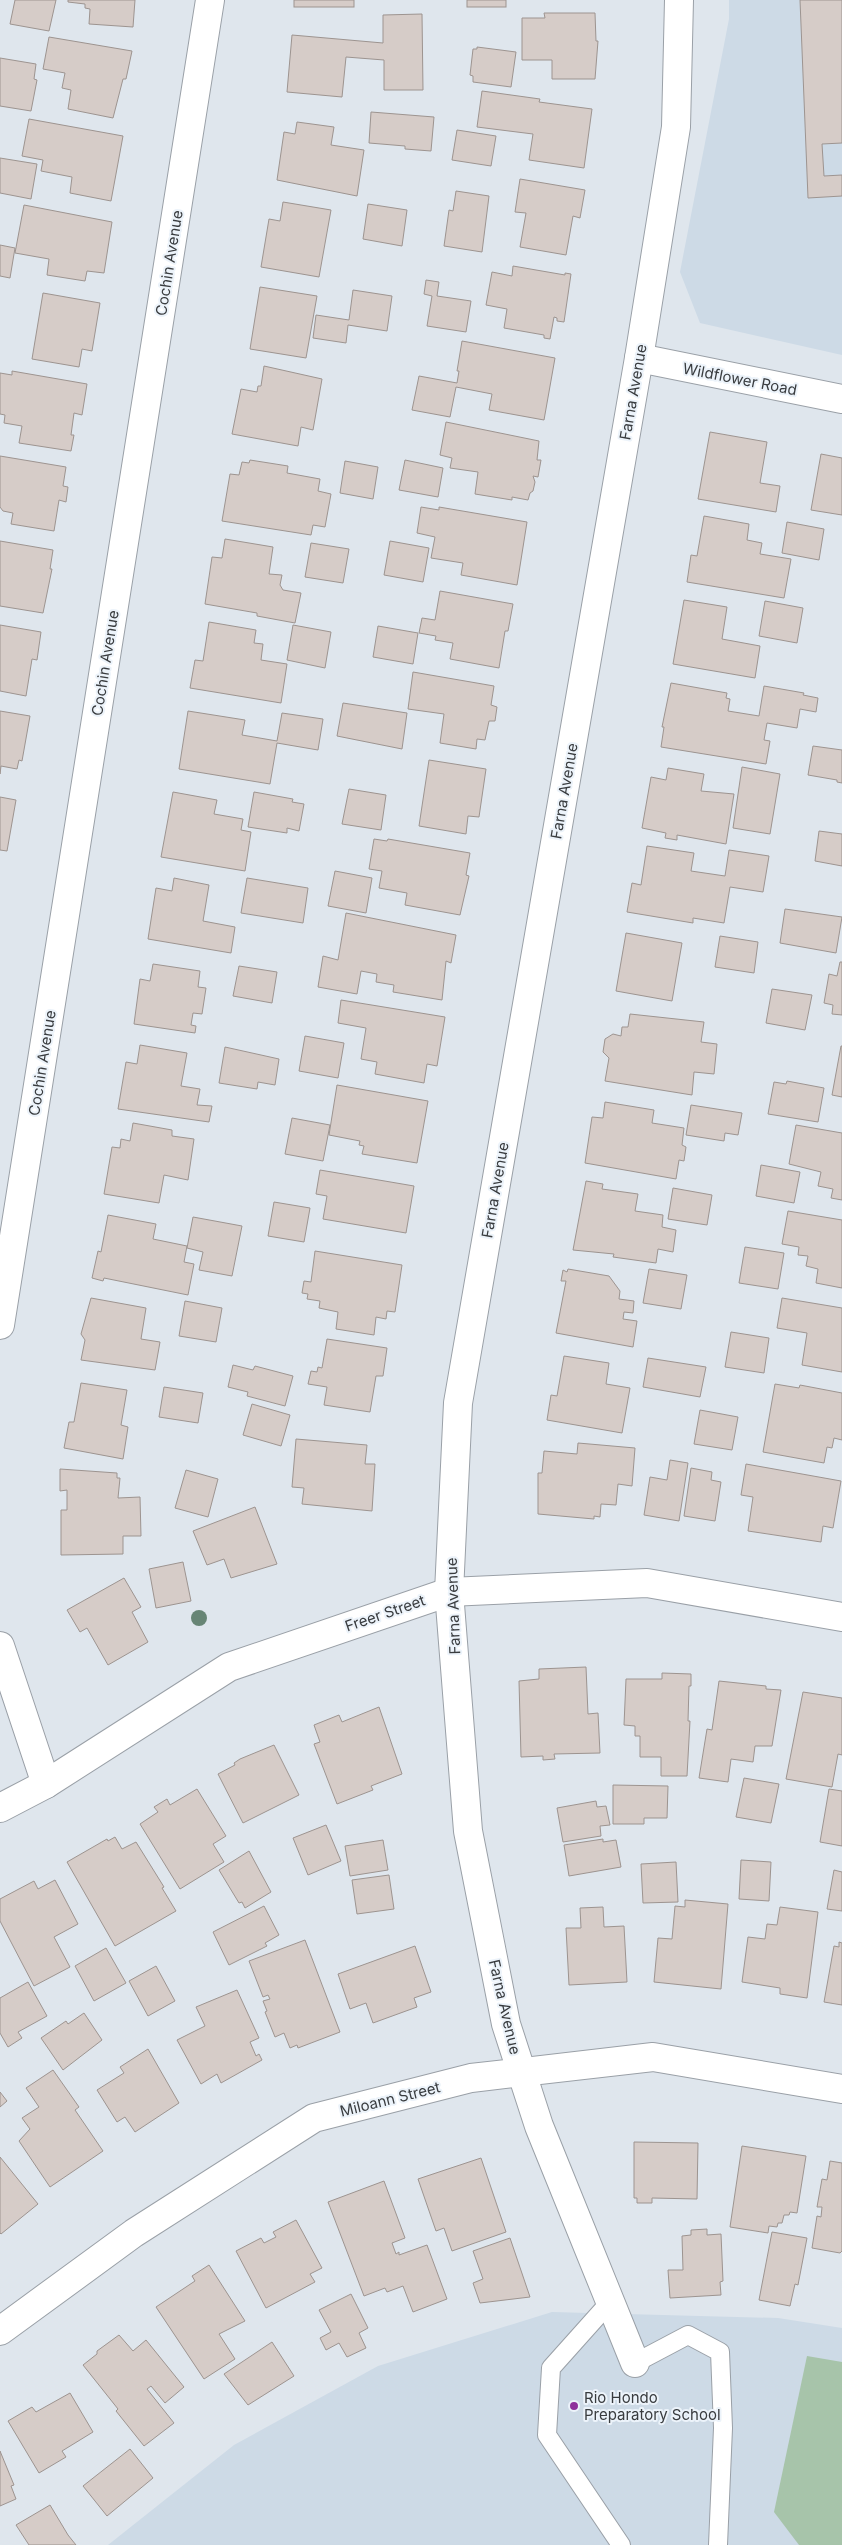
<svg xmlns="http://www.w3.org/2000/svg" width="842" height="2545" font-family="Inter,sans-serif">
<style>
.built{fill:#cddae6}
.green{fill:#a7c4aa}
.building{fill:#d6ccc8;stroke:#9d9490}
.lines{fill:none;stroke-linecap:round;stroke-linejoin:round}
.lane-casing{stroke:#9aa0a7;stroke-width:20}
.street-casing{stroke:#9aa0a7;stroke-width:30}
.lane{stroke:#fff;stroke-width:18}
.street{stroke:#fff;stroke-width:28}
.tree{fill:#678575}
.poi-dot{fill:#8e319b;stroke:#ecf3fa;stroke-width:2}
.labels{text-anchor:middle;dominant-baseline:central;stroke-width:4;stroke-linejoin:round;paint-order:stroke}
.street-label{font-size:15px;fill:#393c3f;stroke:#ecf3fa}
.poi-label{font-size:15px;fill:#393c3f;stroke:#ecf3fa;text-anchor:start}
</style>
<rect width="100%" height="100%" fill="#dfe6ed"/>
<g class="built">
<path d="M 729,0 L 842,0 L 842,355 L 700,323 L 680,272 L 729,19 Z"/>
<path d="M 552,2312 L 778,2318 L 842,2328 L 842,2545 L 108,2545 L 234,2445 L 378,2366 Z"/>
</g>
<path class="green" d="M 807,2356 L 842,2362 L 842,2545 L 799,2545 L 774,2512 Z"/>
<g class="building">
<path d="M 15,0 L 56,0 L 49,31 L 10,24 Z"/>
<path d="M 68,0 L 135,0 L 133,27 L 89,24 L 90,9 L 85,8 L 85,4 L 68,2 Z"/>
<rect x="294" y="0" width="60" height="7"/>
<rect x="467" y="0" width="39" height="7"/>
<path d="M 800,0 L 842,0 L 842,143 L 822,144 L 824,176 L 842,175 L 842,196 L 808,198 Z"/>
<path d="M 544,13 L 595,13 L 596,41 L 598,41 L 595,79 L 552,79 L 552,60 L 522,60 L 522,18 L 545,18 Z"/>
<path d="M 422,14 L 423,90 L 384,90 L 384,60 L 346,57 L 342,97 L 287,92 L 292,35 L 383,43 L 383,15 Z"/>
<path d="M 49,37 L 132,51 L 126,79 L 123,79 L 113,118 L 68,109 L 71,90 L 62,88 L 65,73 L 43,69 Z"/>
<path d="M 477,47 L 516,52 L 511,87 L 473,82 L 473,76 L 470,75 L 473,49 L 477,49 Z"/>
<path d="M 0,58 L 36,64 L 34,79 L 37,80 L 31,111 L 0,106 Z"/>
<path d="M 482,91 L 540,99 L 539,102 L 592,109 L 584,168 L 529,160 L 533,134 L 477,127 Z"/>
<path d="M 371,112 L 434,117 L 431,151 L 405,149 L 405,146 L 369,143 Z"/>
<path d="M 29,119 L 123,136 L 111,201 L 70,193 L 72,177 L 41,171 L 43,160 L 22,156 Z"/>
<path d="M 297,122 L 334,127 L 331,145 L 364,150 L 357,196 L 277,180 L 284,132 L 295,134 Z"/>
<path d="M 457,130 L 496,136 L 491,166 L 452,160 Z"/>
<path d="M 0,158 L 37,164 L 31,199 L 0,193 Z"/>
<path d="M 520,179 L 585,190 L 580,218 L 573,216 L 566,255 L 520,247 L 526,213 L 515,212 Z"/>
<path d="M 456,191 L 489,196 L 482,252 L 444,246 L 449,210 L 453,211 Z"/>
<path d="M 283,202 L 331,210 L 319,277 L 261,267 L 269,219 L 280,221 Z"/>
<path d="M 368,204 L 407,210 L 402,246 L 363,239 Z"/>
<path d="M 24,205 L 112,222 L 104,273 L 87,271 L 85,281 L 47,275 L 49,259 L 15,253 Z"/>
<path d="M 0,245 L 15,248 L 10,278 L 0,276 Z"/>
<path d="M 513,266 L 565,275 L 565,273 L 571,274 L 564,322 L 557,321 L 557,318 L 554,317 L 550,339 L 544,338 L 544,335 L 504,328 L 507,309 L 486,305 L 492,272 L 512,276 Z"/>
<path d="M 426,280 L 439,282 L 437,296 L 471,301 L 466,332 L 427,326 L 432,296 L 424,294 Z"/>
<path d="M 260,287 L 317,296 L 306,358 L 250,349 Z"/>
<path d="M 353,290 L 392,296 L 387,331 L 348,325 L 346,343 L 313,338 L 316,315 L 349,320 Z"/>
<path d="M 43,293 L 100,303 L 92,351 L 82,349 L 79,367 L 32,359 Z"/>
<path d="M 462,341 L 555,358 L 544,420 L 489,410 L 492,394 L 456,387 L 450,417 L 412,410 L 419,376 L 457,383 L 459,371 L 457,371 Z"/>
<path d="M 264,366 L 322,379 L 313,430 L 301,427 L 298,446 L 232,434 L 241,389 L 257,392 L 258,386 L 261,386 Z"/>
<path d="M 12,371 L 87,384 L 82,415 L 74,413 L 71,435 L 74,435 L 71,451 L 19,443 L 22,426 L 4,423 L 5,415 L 0,414 L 0,373 L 12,375 Z"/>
<path d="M 446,422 L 539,441 L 537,460 L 541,460 L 538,477 L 533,476 L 535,482 L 533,491 L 530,493 L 528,500 L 512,497 L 512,500 L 475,494 L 478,472 L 450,468 L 452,458 L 440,455 Z"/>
<path d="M 710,432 L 767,442 L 760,483 L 780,486 L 776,512 L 698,499 Z"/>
<path d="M 821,454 L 842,458 L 842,515 L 811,510 Z"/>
<path d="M 0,456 L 66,467 L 63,486 L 68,487 L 66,502 L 59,500 L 54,531 L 11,524 L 13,513 L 3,511 L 0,507 Z"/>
<path d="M 250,460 L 288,466 L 287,473 L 320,479 L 318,491 L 331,494 L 325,527 L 313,525 L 311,535 L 222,521 L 230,474 L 239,475 L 242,462 L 249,463 Z"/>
<path d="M 405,460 L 443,468 L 438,497 L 399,490 Z"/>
<path d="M 345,461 L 378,467 L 373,499 L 340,493 Z"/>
<path d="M 421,507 L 439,510 L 439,507 L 527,522 L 517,585 L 461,575 L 463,563 L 431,558 L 435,537 L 417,533 Z"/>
<path d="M 704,516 L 749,524 L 747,540 L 762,543 L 760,554 L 791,559 L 784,598 L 687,582 L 691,555 L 697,556 Z"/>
<path d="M 787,522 L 824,529 L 819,560 L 782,553 Z"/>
<path d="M 225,539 L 273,547 L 269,574 L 282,575 L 280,585 L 283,590 L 301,593 L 295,623 L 257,616 L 257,613 L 205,604 L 212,557 L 222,558 Z"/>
<path d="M 0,541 L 53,550 L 50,569 L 52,569 L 43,613 L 0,606 Z"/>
<path d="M 390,541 L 429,548 L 423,582 L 384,575 Z"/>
<path d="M 311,543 L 349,549 L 343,583 L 305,577 Z"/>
<path d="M 440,591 L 513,604 L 508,631 L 505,631 L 499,668 L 450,659 L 453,643 L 435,640 L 436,636 L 419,633 L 422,618 L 435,620 Z"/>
<path d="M 684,600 L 727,607 L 722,639 L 760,646 L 755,678 L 673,664 Z"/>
<path d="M 765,601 L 803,608 L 797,643 L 759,636 Z"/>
<path d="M 209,622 L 256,630 L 254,643 L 263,644 L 261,660 L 287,664 L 281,703 L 190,688 L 195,660 L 203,661 Z"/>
<path d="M 0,625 L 41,632 L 37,660 L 32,659 L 26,696 L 0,691 Z"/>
<path d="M 293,625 L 331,632 L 325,668 L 287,660 Z"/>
<path d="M 378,626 L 418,633 L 413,664 L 373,657 Z"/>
<path d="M 413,672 L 494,686 L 491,705 L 497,707 L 495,721 L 489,721 L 485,740 L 477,739 L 476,749 L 440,743 L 444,714 L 408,709 Z"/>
<path d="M 671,683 L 727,693 L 726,698 L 730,699 L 728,711 L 759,716 L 764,686 L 804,693 L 803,695 L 818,698 L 816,712 L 800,709 L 797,728 L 767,723 L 764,740 L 770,741 L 766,764 L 661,747 L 664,727 L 662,727 Z"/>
<path d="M 343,703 L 407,713 L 402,749 L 337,736 Z"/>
<path d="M 0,711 L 30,716 L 22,761 L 19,760 L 17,769 L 1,766 L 0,774 Z"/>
<path d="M 188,711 L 245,720 L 242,735 L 277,741 L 282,713 L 323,719 L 318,750 L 277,743 L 270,784 L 179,769 Z"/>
<path d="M 813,746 L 842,750 L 842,783 L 837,782 L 837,780 L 808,775 Z"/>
<path d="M 429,760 L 486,769 L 479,817 L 468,816 L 466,834 L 419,826 Z"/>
<path d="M 742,767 L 780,774 L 770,834 L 733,828 Z"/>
<path d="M 668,768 L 704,774 L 701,791 L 734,794 L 726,844 L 677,835 L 677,840 L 665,838 L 666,833 L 642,828 L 651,777 L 666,780 Z"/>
<path d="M 349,789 L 386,795 L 381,830 L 342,824 Z"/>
<path d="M 173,792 L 217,800 L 214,814 L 243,819 L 241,830 L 251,832 L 245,871 L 161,857 Z"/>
<path d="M 254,792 L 293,799 L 292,802 L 304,804 L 299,831 L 287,828 L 287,833 L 248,827 Z"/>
<path d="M 0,797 L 16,800 L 7,851 L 0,850 Z"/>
<path d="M 819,831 L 842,834 L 842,866 L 815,861 Z"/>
<path d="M 374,839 L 387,841 L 388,839 L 470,853 L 466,875 L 469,876 L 460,915 L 405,905 L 407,893 L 379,888 L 382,871 L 369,869 Z"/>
<path d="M 647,846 L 694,853 L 691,871 L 725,876 L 729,850 L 769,856 L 763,892 L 730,887 L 724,923 L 693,918 L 693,923 L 627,912 L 632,883 L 641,885 Z"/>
<path d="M 335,871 L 372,878 L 366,913 L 328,906 Z"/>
<path d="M 174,878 L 209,885 L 203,921 L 235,927 L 231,953 L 148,939 L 156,888 L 172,891 Z"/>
<path d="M 247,878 L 308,888 L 303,923 L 241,913 Z"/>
<path d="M 785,909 L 842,917 L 836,953 L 780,943 Z"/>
<path d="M 346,913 L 456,935 L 451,963 L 446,961 L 442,1000 L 393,992 L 394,985 L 376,982 L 377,974 L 361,971 L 357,994 L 318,987 L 323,956 L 338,960 Z"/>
<path d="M 626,933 L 682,943 L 672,1001 L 616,991 Z"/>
<path d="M 720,936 L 758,942 L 754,973 L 715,967 Z"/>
<path d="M 840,962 L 842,962 L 842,1015 L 832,1014 L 833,1005 L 824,1003 L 829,974 L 837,976 Z"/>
<path d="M 153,964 L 200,971 L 198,987 L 206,988 L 202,1014 L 193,1013 L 191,1025 L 196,1026 L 195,1033 L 134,1024 L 140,979 L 150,981 Z"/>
<path d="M 239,966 L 277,972 L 272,1003 L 233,996 Z"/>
<path d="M 772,989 L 812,995 L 805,1030 L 766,1023 Z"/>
<path d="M 341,1000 L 445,1017 L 437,1066 L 427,1064 L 424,1083 L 375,1074 L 377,1062 L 361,1059 L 366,1028 L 338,1023 Z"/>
<path d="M 630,1014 L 704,1022 L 701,1042 L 717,1044 L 714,1074 L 694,1072 L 692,1095 L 605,1081 L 609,1058 L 603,1052 L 605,1039 L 613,1034 L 621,1036 L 622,1027 L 628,1027 Z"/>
<path d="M 305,1036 L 344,1043 L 338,1078 L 299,1071 Z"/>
<path d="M 140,1045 L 187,1053 L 181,1086 L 200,1089 L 197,1105 L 212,1106 L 209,1122 L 118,1109 L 126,1062 L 137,1064 Z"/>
<path d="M 841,1046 L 842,1046 L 842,1097 L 832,1095 Z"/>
<path d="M 225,1047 L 279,1059 L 275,1085 L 258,1082 L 257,1089 L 219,1083 Z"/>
<path d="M 787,1081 L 824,1088 L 818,1122 L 768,1114 L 774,1082 L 786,1084 Z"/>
<path d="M 337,1085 L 428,1101 L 417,1163 L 362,1154 L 364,1146 L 359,1145 L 360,1141 L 329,1135 Z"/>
<path d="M 605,1102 L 654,1110 L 652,1123 L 684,1128 L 682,1145 L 686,1147 L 684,1161 L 679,1160 L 676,1179 L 585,1163 L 592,1117 L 603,1118 Z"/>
<path d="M 691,1105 L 742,1113 L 738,1135 L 725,1133 L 724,1141 L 686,1135 Z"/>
<path d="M 292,1118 L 330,1125 L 323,1161 L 285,1154 Z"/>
<path d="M 133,1123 L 172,1130 L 172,1136 L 194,1139 L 188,1180 L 164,1175 L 159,1203 L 104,1194 L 112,1147 L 120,1148 L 121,1139 L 130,1141 Z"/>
<path d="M 796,1125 L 842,1133 L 842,1200 L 831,1198 L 833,1189 L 818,1186 L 821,1172 L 789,1164 Z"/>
<path d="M 761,1165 L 800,1172 L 794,1203 L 756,1196 Z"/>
<path d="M 320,1170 L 414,1186 L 406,1233 L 323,1219 L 327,1196 L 316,1194 Z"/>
<path d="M 586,1181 L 603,1184 L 602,1189 L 638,1194 L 635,1211 L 663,1215 L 662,1227 L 676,1230 L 673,1252 L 658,1249 L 656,1263 L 613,1257 L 614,1254 L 573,1250 Z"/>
<path d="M 673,1188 L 712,1195 L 707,1225 L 668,1219 Z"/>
<path d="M 274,1202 L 310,1208 L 304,1242 L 268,1236 Z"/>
<path d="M 788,1211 L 842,1220 L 842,1288 L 816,1283 L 818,1269 L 806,1266 L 808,1256 L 798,1255 L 799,1247 L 782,1244 Z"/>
<path d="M 108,1215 L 156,1224 L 153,1239 L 187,1246 L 184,1262 L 194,1264 L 188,1295 L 104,1278 L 103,1281 L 92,1278 L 98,1251 L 101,1252 Z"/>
<path d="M 193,1217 L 242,1226 L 232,1276 L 199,1270 L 203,1252 L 187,1248 Z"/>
<path d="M 745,1247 L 784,1253 L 778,1289 L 739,1283 Z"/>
<path d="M 315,1251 L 402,1265 L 395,1312 L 387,1311 L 386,1319 L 376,1317 L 374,1335 L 336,1329 L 338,1312 L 319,1308 L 320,1301 L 307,1299 L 308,1294 L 302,1293 L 304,1281 L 311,1282 Z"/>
<path d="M 568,1269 L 609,1276 L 620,1291 L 619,1299 L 634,1301 L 633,1313 L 624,1312 L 623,1319 L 637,1321 L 633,1347 L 556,1333 L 566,1281 L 561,1281 L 563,1270 L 567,1272 Z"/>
<path d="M 649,1269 L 687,1275 L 681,1309 L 643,1303 Z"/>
<path d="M 91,1298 L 146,1308 L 141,1339 L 160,1342 L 155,1370 L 81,1360 L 85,1340 L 81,1334 Z"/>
<path d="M 782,1298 L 842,1308 L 842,1372 L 802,1365 L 807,1333 L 777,1328 Z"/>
<path d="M 185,1301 L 222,1308 L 216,1342 L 179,1336 Z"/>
<path d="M 731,1332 L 769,1338 L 764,1373 L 725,1367 Z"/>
<path d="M 327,1339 L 387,1348 L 383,1376 L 376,1376 L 370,1412 L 324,1405 L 327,1387 L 308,1384 L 311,1371 L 317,1372 L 318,1367 L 322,1368 Z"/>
<path d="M 564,1356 L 609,1363 L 606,1384 L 630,1388 L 622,1433 L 547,1420 L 551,1395 L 557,1396 Z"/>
<path d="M 648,1358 L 706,1367 L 700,1397 L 643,1387 Z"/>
<path d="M 233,1365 L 253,1370 L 255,1366 L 293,1376 L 285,1406 L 247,1396 L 248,1392 L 228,1387 Z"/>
<path d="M 81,1383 L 127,1390 L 121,1425 L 128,1427 L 123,1459 L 64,1448 L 69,1422 L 74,1422 Z"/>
<path d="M 775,1384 L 799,1388 L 800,1385 L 842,1393 L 842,1440 L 834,1438 L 832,1448 L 827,1447 L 824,1463 L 763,1452 Z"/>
<path d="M 164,1387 L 203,1393 L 198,1423 L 159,1417 Z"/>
<path d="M 252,1404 L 290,1415 L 281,1446 L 243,1435 Z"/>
<path d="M 700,1410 L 738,1417 L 732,1450 L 694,1444 Z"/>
<path d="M 296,1439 L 367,1445 L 365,1464 L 375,1464 L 372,1511 L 302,1504 L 304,1488 L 292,1487 Z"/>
<path d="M 578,1443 L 635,1448 L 632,1486 L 618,1484 L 616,1505 L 601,1504 L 600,1517 L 594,1516 L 594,1519 L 538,1514 L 538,1473 L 542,1473 L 544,1451 L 577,1454 Z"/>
<path d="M 670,1460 L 688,1463 L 679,1521 L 644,1515 L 650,1477 L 667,1480 Z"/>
<path d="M 746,1464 L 841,1481 L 833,1528 L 823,1526 L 821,1542 L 748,1531 L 753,1497 L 741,1495 Z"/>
<path d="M 691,1468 L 712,1472 L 711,1480 L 721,1482 L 715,1521 L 684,1516 Z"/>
<path d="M 60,1469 L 117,1473 L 117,1478 L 120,1478 L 118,1498 L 140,1497 L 141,1536 L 123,1536 L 123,1554 L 61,1555 L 61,1510 L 67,1510 L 67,1490 L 60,1491 Z"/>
<path d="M 186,1470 L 218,1479 L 208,1517 L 175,1508 Z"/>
<path d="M 255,1507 L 277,1564 L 231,1578 L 224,1559 L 207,1565 L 193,1531 Z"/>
<path d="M 183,1562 L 191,1601 L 156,1608 L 149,1569 Z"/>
<path d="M 124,1578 L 141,1607 L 132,1612 L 148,1642 L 108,1665 L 87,1628 L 80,1632 L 67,1610 Z"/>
<path d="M 586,1667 L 588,1714 L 598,1713 L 600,1753 L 554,1754 L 555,1759 L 543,1760 L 543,1756 L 521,1757 L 519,1681 L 539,1679 L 539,1669 Z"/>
<path d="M 662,1673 L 691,1674 L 691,1686 L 689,1686 L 688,1721 L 690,1721 L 687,1776 L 661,1776 L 661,1757 L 640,1757 L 640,1736 L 635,1736 L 635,1726 L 624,1725 L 626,1679 L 662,1679 Z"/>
<path d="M 719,1681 L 766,1686 L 766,1689 L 781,1690 L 772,1746 L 755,1746 L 753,1762 L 731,1759 L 728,1782 L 699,1778 L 707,1729 L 712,1730 Z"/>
<path d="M 803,1692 L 842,1698 L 842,1755 L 838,1754 L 832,1787 L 786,1779 Z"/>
<path d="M 379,1707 L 402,1774 L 371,1786 L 373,1790 L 337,1804 L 314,1744 L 320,1742 L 314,1725 L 339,1715 L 342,1722 Z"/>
<path d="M 274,1745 L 299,1795 L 243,1823 L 218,1774 L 235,1765 L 234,1763 L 240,1759 Z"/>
<path d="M 744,1778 L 779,1784 L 771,1823 L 736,1817 Z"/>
<path d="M 613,1785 L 668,1786 L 667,1818 L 644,1818 L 644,1824 L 613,1824 Z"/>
<path d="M 197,1789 L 226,1836 L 213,1844 L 224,1862 L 180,1889 L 140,1824 L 158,1812 L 154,1807 L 167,1799 L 170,1805 Z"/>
<path d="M 829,1789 L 842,1791 L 842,1846 L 820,1842 Z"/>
<path d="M 596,1801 L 597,1807 L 606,1806 L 610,1825 L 600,1826 L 601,1836 L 563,1842 L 557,1808 Z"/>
<path d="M 326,1825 L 341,1861 L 308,1875 L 293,1838 Z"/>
<path d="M 115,1837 L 122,1849 L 136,1842 L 164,1887 L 162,1888 L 176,1911 L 115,1946 L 67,1862 L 107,1839 L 108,1841 Z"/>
<path d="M 603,1839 L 603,1842 L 616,1840 L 621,1867 L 569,1876 L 564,1845 Z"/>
<path d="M 383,1840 L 388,1870 L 350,1876 L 345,1846 Z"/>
<path d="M 249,1851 L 271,1892 L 245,1908 L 242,1902 L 239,1903 L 219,1870 Z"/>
<path d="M 741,1860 L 771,1862 L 769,1901 L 739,1899 Z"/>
<path d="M 676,1862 L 678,1902 L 643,1903 L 641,1864 Z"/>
<path d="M 834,1870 L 842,1872 L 842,1911 L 827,1909 Z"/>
<path d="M 389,1875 L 394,1909 L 357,1914 L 352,1880 Z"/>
<path d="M 55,1880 L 78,1924 L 54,1937 L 70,1967 L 34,1986 L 0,1921 L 0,1899 L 34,1881 L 38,1889 Z"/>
<path d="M 685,1900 L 728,1904 L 721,1989 L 654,1982 L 658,1938 L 672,1939 L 675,1906 L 685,1907 Z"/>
<path d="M 264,1906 L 279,1935 L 265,1943 L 267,1946 L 229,1965 L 213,1932 Z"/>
<path d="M 603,1907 L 604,1927 L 624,1926 L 627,1982 L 569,1985 L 566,1928 L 581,1928 L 580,1908 Z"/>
<path d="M 780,1907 L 818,1912 L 807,1998 L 780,1994 L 780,1988 L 742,1982 L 748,1937 L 765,1939 L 767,1924 L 777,1925 Z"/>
<path d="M 305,1940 L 340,2032 L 298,2048 L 297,2045 L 290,2048 L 284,2033 L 275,2037 L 265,2012 L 267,2011 L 263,2001 L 270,1999 L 268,1995 L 263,1997 L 249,1961 Z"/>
<path d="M 839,1942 L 842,1943 L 842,2005 L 824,2002 L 834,1946 L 839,1947 Z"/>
<path d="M 415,1946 L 431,1992 L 414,1998 L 417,2007 L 373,2023 L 366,2003 L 350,2009 L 338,1974 Z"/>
<path d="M 106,1948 L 126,1983 L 94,2001 L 75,1966 Z"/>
<path d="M 156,1966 L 175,2001 L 148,2016 L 129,1981 Z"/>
<path d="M 28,1982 L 47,2016 L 18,2032 L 22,2038 L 8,2047 L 0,2033 L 0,1998 Z"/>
<path d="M 237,1990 L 259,2038 L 250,2042 L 256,2056 L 259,2054 L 262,2060 L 221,2083 L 217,2074 L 201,2084 L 177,2040 L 205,2026 L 196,2007 Z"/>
<path d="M 84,2013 L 102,2040 L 63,2070 L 41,2038 L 66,2021 L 68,2024 Z"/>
<path d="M 148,2049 L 179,2103 L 135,2132 L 125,2117 L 117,2122 L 97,2090 L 124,2073 L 120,2067 Z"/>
<path d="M 53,2070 L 79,2107 L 75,2110 L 103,2151 L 50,2187 L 19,2141 L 30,2129 L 22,2118 L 39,2107 L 26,2088 Z"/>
<path d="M 0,2092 L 7,2101 L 0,2107 Z"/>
<path d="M 634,2142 L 698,2143 L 697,2199 L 652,2198 L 652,2203 L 637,2203 L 637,2198 L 634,2198 Z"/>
<path d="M 742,2146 L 806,2156 L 797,2213 L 790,2212 L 789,2215 L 784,2215 L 782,2223 L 778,2223 L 777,2227 L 769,2226 L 768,2233 L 730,2227 Z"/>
<path d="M 0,2157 L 38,2204 L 1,2234 L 0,2233 Z"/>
<path d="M 481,2158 L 506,2232 L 452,2251 L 444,2228 L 436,2231 L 418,2179 Z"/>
<path d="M 830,2161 L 842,2163 L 842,2251 L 840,2253 L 812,2248 L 817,2216 L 821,2217 L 822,2207 L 817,2207 L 822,2179 L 827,2180 Z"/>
<path d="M 384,2181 L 405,2238 L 392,2243 L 396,2254 L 399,2252 L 399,2255 L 427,2245 L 447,2299 L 413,2312 L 403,2286 L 387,2292 L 385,2288 L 364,2296 L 328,2202 Z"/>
<path d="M 296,2220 L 322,2268 L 310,2274 L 315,2282 L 266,2308 L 236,2251 L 261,2238 L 264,2243 L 276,2237 L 273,2232 Z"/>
<path d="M 707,2229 L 707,2235 L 721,2234 L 723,2281 L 720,2282 L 721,2295 L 670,2298 L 668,2270 L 683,2270 L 682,2236 L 691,2235 L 691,2230 Z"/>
<path d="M 772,2232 L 807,2238 L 798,2285 L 795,2284 L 790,2306 L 759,2300 Z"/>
<path d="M 510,2238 L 530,2297 L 480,2303 L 473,2283 L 483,2279 L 473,2251 Z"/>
<path d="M 209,2265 L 245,2321 L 219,2334 L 235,2359 L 204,2379 L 156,2307 L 195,2281 L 192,2276 Z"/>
<path d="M 351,2294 L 368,2328 L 359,2333 L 366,2348 L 347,2357 L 339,2343 L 326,2350 L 320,2338 L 331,2332 L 319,2310 Z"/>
<path d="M 119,2335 L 133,2351 L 146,2340 L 184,2387 L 165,2403 L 151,2386 L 147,2389 L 174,2423 L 144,2446 L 116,2411 L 118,2409 L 83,2365 L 97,2354 L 97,2351 Z"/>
<path d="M 272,2342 L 294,2376 L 248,2405 L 224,2374 Z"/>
<path d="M 70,2393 L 93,2432 L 62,2451 L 66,2457 L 39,2473 L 8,2421 L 32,2407 L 36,2412 Z"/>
<path d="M 130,2449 L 153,2478 L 107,2516 L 83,2486 Z"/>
<path d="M 0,2451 L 14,2485 L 11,2486 L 16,2499 L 0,2506 Z"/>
<path d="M 50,2505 L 68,2535 L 76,2545 L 29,2545 L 16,2525 Z"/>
</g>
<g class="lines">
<defs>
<g id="lane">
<path d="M 610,2302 L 551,2368 L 547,2435 L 621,2545"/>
<path d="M 635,2363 L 688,2335 L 720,2352 L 723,2428 L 718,2545"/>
</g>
<g id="street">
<path d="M 639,358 L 842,399"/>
<path d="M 0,1325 L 210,0"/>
<path d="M 0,1646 L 46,1784"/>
<path d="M 0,1808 L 46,1784 L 229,1667 L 449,1592 L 647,1583 L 842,1617"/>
<path d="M 0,2331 L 134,2233 L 314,2118 L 471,2078 L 653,2057 L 842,2089"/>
<path d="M 635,2363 L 539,2126 L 506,2024 L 468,1831 L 449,1592 L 458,1403 L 639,358 L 676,127 L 679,0"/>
</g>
</defs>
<use href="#lane" class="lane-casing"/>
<use href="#street" class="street-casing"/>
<use href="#lane" class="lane"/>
<use href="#street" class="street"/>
</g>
<circle class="tree" cx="199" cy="1618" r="8"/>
<circle class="poi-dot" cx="574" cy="2406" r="5"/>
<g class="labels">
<g class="street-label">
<text transform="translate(169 263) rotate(-81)">Cochin Avenue</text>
<text transform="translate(740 379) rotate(11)">Wildflower Road</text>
<text transform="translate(633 392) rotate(-80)">Farna Avenue</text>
<text transform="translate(105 663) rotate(-81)">Cochin Avenue</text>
<text transform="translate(564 791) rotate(-80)">Farna Avenue</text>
<text transform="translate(42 1063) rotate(-81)">Cochin Avenue</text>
<text transform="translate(495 1190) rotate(-80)">Farna Avenue</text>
<text transform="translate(453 1606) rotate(-92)">Farna Avenue</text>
<text transform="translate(385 1613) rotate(-19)">Freer Street</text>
<text transform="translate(505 2007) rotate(77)">Farna Avenue</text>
<text transform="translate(390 2099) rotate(-14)">Miloann Street</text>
</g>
<g class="poi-label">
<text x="584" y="2397">Rio Hondo<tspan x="584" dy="17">Preparatory School</tspan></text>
</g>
</g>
</svg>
